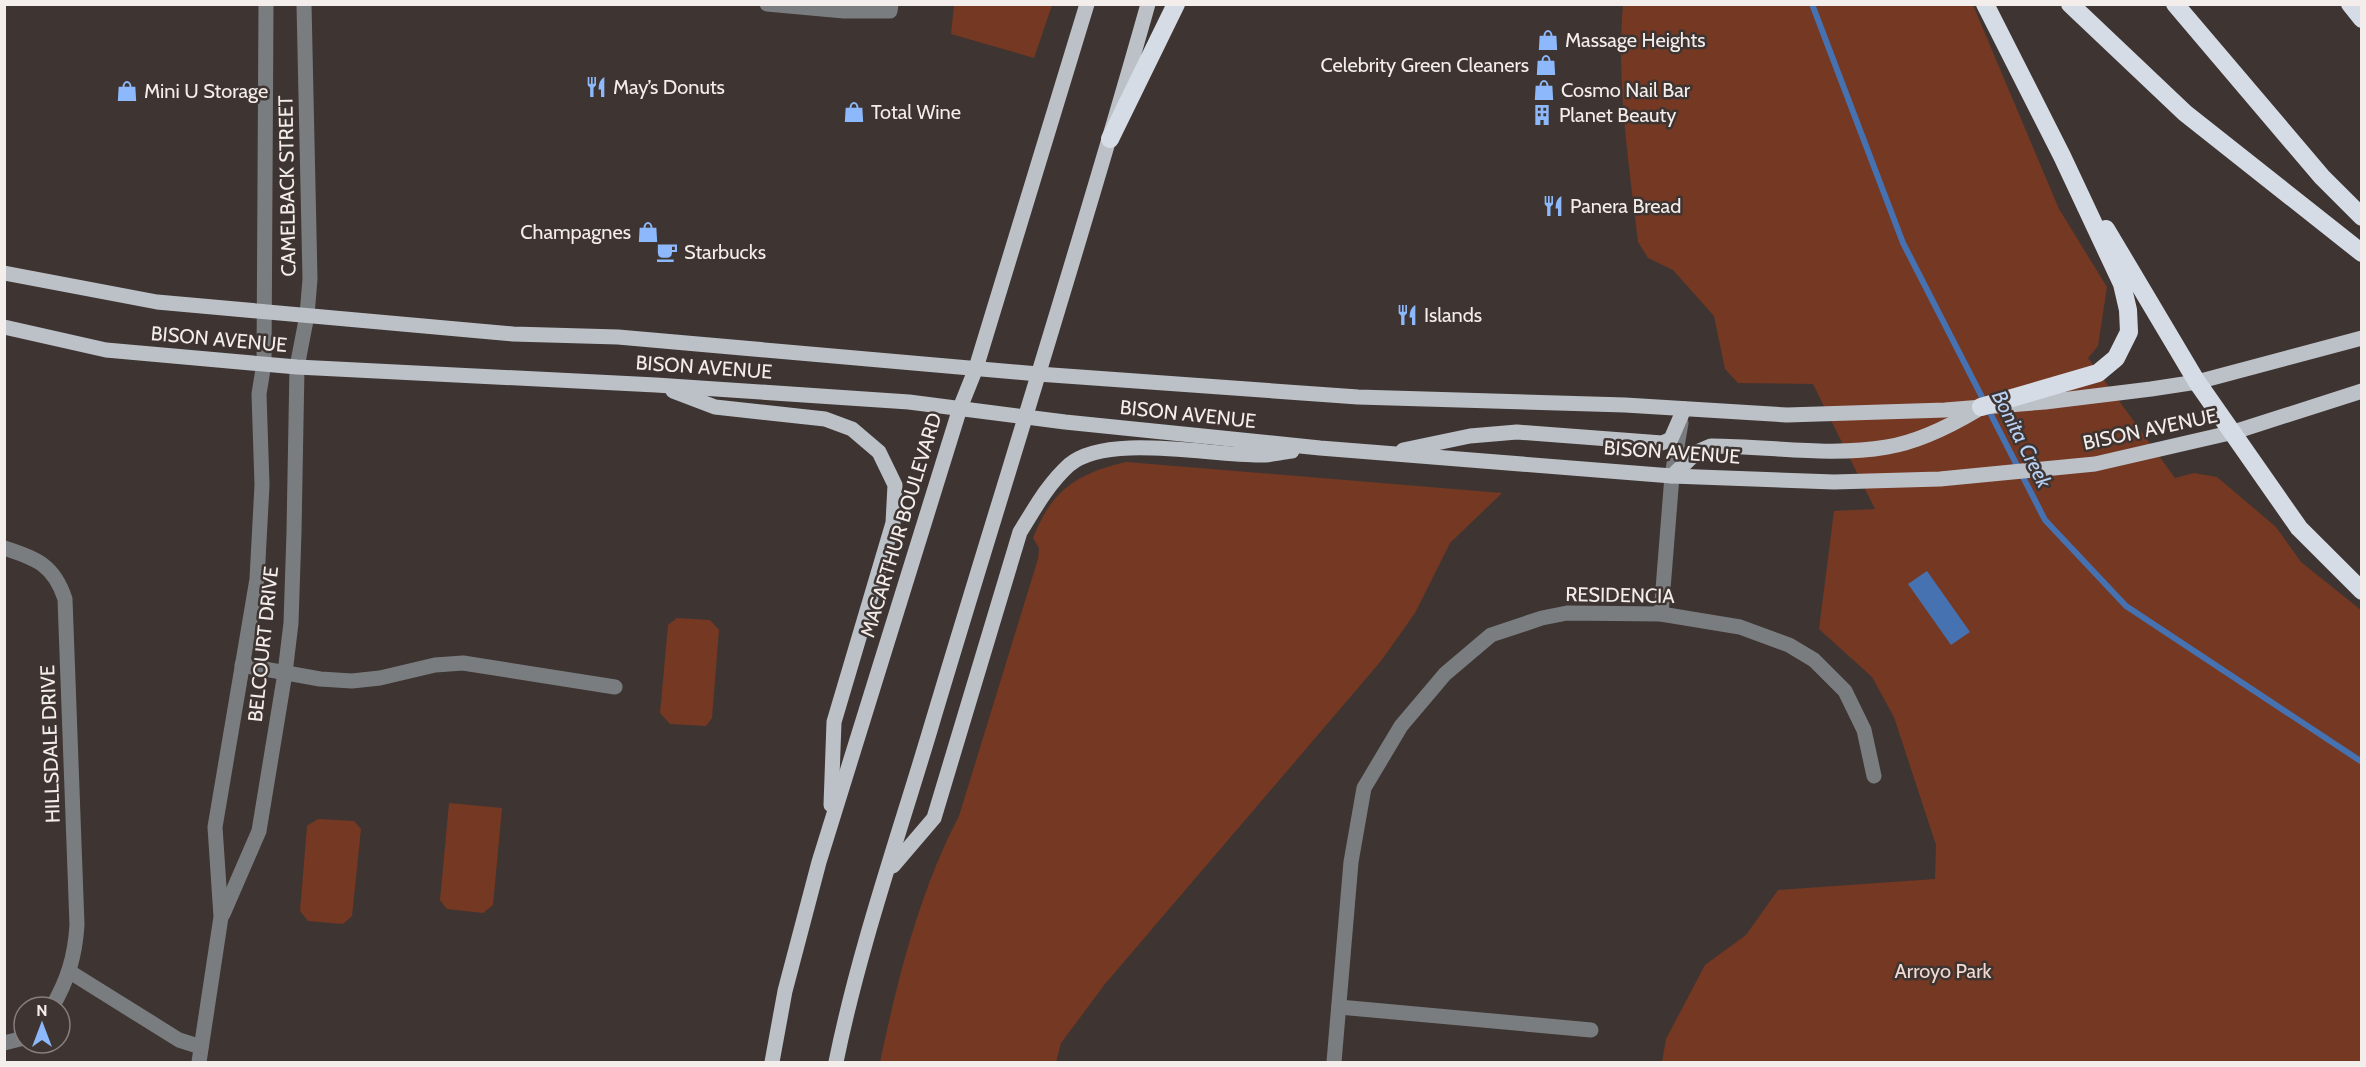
<svg xmlns="http://www.w3.org/2000/svg" width="2366" height="1067" font-family="Cabin,sans-serif">
<style>
.green{fill:#753822}
.water{fill:#4772b2}
.lines{fill:none;stroke-linecap:round;stroke-linejoin:round}
.stream{stroke:#4772b2;stroke-width:6}
.minor{stroke:#7a7d80;stroke-width:15}
.major{stroke:#bcc1c8;stroke-width:15}
.highway{stroke:#d6dce5;stroke-width:18}
.labels{text-anchor:middle;dominant-baseline:central;stroke-width:5;stroke-linejoin:round;paint-order:stroke}
.poi-label{font-size:20px;fill:#f3edeb;stroke:#3e3532;text-anchor:start}
.street-label{font-size:20px;fill:#f3edeb;stroke:#3e3532}
.park-label{font-size:20px;fill:#f2dad2;stroke:#3e3532}
.water-label{font-size:21px;font-style:italic;fill:#b9d1f5;stroke:#3e3532}
</style>
<rect width="100%" height="100%" fill="#3e3532"/>
<g class="green">
<path d="M 954,5 L 954,4 L 1052,5 L 1034,58 L 951,34 Z"/>
<path d="M 1623,5 L 1973,5 L 2059,209 L 2107,287 L 2098,346 L 2088,358 L 2175,478 L 2194,473 L 2217,477 L 2276,527 L 2301,562 L 2361,610 L 2361,1062 L 1662,1062 L 1666,1039 L 1705,965 L 1746,935 L 1778,890 L 1935,879 L 1936,845 L 1894,717 L 1872,677 L 1819,629 L 1834,511 L 1875,509 L 1813,384 L 1738,383 L 1725,369 L 1714,316 L 1673,270 L 1648,258 L 1638,242 C 1629,163 1616,84 1623,5 Z"/>
<path d="M 1126,462 L 1502,493 L 1450,543 L 1415,613 L 1381,661 L 1105,984 L 1061,1043 L 1056,1062 L 880,1062 C 898,978 919,893 959,816 L 1038,559 L 1039,548 L 1033,538 C 1052,490 1076,474 1126,462 Z"/>
<path d="M 677,618 L 710,620 L 719,630 L 712,718 L 706,726 L 670,724 L 660,713 L 668,625 Z"/>
<path d="M 449,803 L 502,808 L 493,905 L 483,913 L 447,909 L 440,900 Z"/>
<path d="M 318,819 L 354,821 L 361,829 L 352,916 L 343,924 L 308,921 L 300,911 L 307,826 Z"/>
</g>
<path class="water" d="M 1927,571 L 1970,632 L 1951,645 L 1908,584 Z"/>
<g class="lines">
<path class="stream" d="M 1812,4 L 1903,243 L 2045,520 L 2126,606 L 2362,762"/>
<g class="minor">
<path d="M 767,4 L 844,11 L 890,11 L 891,4"/>
<path d="M 4,548 C 36,558 54,565 65,599 L 77,925 C 75,956 68,980 52,1007"/>
<path d="M 1661,614 L 1672,476 L 1681,423"/>
<path d="M 242,665 L 320,679 L 352,681 L 380,678 L 435,665 L 463,663 L 615,687"/>
<path d="M 223,914 L 259,831 L 285,673 L 291,623 L 294,532 L 297,367 L 307,315 L 310,279 L 304,4"/>
<path d="M 70,972 L 179,1040 L 201,1047"/>
<path d="M 1339,1007 L 1591,1030"/>
<path d="M 4,1043 L 24,1038"/>
<path d="M 199,1062 L 221,917 L 215,827 L 257,579 L 262,485 L 259,394 L 264,363 L 266,4"/>
<path d="M 1334,1062 L 1351,862 L 1364,788 L 1401,726 L 1445,674 L 1491,635 L 1542,618 L 1567,613 L 1661,614 L 1740,627 L 1789,645 L 1814,660 L 1845,691 L 1864,730 L 1874,776"/>
</g>
<g class="major">
<path d="M 4,273 L 157,302 L 513,334 L 618,337 L 1038,374 L 1358,397 L 1625,405 L 1787,415 L 1945,410 L 2045,402 L 2151,389 L 2197,382 L 2362,338"/>
<path d="M 4,327 L 106,350 L 297,367 L 656,385 L 909,402 L 1065,422 L 1320,448 L 1672,476 L 1834,482 L 1940,479 L 2095,464 L 2234,432 L 2362,391"/>
<path d="M 673,391 L 715,407 L 825,419 L 852,429 L 879,452 L 895,485 L 893,523 L 834,722 L 831,805"/>
<path d="M 1403,450 L 1470,436 L 1517,432 L 1662,443 L 1671,439 L 1684,409"/>
<path d="M 1672,476 L 1697,452 L 1711,446 C 1769,446 1829,457 1887,447 C 1918,442 1950,426 1977,410"/>
<path d="M 893,866 L 934,818 L 1020,532 C 1035,508 1048,484 1069,465 C 1108,432 1215,457 1265,455 C 1274,454 1283,452 1292,451"/>
<path d="M 772,1062 L 785,991 L 819,862 L 960,408 L 976,368 L 1087,4"/>
<path d="M 836,1062 C 859,949 898,838 931,727 C 1003,486 1080,246 1148,4"/>
</g>
<g class="highway">
<path d="M 2070,4 L 2185,113 L 2362,253"/>
<path d="M 2175,4 L 2322,177 L 2362,217"/>
<path d="M 2350,4 L 2362,19"/>
<path d="M 1110,139 L 1176,4"/>
<path d="M 2106,229 L 2197,382 L 2299,528 L 2362,591"/>
<path d="M 1981,407 L 2098,373 L 2116,358 L 2129,332 L 2128,310 L 2122,284 L 2062,156 L 1985,4"/>
</g>
</g>
<defs>
<symbol id="shop-bare" viewBox="-9 -9 18 18"><path d="M-5-2.5h2.3a2.7 3.5 0 0 1 5.4 0H5L5.5 6h-11ZM-1.5-2.5h3a1.5 2.3 0 0 0-3 0Z" fill="#8db9fc" stroke="#3e3532" stroke-width="2.5" paint-order="stroke"/></symbol>
<symbol id="restaurant-bare" viewBox="-9 -9 18 18"><path d="M-5-6h1v4h1v-4h1v4h1v-4h1v5L-1.5 .5V6h-2V.5L-5-1ZM5-6V6H3V1.5H1.5Q1.5-4 5-6Z" fill="#8db9fc" stroke="#3e3532" stroke-width="2.5" paint-order="stroke"/></symbol>
<symbol id="building-bare" viewBox="-9 -9 18 18"><path d="M-4-6H4V6H1V3H-1V6H-4ZM-2.5-4.3h1.7v1.8h-1.7ZM.8-4.3h1.7v1.8H.8ZM-2.5-1h1.7V.8h-1.7ZM.8-1h1.7V.8H.8Z" fill="#8db9fc" stroke="#3e3532" stroke-width="2.5" paint-order="stroke"/></symbol>
<symbol id="cafe-bare" viewBox="-9 -9 18 18"><path d="M-5.5-4.5H6V0H3Q3 3.5 0 3.5H-2.5Q-5.5 3.5-5.5 0ZM3-3.2v2h1.7v-2ZM-6 4.5H4V6H-6Z" fill="#8db9fc" stroke="#3e3532" stroke-width="2.5" paint-order="stroke"/></symbol>
</defs>
<g fill-rule="evenodd">
<use href="#shop-bare" x="1533" y="25" width="30" height="30"/>
<use href="#shop-bare" x="1531" y="50" width="30" height="30"/>
<use href="#restaurant-bare" x="581" y="72" width="30" height="30"/>
<use href="#shop-bare" x="1529" y="75" width="30" height="30"/>
<use href="#shop-bare" x="112" y="76" width="30" height="30"/>
<use href="#shop-bare" x="839" y="97" width="30" height="30"/>
<use href="#building-bare" x="1527" y="100" width="30" height="30"/>
<use href="#restaurant-bare" x="1538" y="191" width="30" height="30"/>
<use href="#shop-bare" x="633" y="217" width="30" height="30"/>
<use href="#cafe-bare" x="652" y="237" width="30" height="30"/>
<use href="#restaurant-bare" x="1392" y="300" width="30" height="30"/>
</g>
<g class="labels">
<g class="poi-label">
<text x="1565" y="40">Massage Heights</text>
<text x="1529" y="65" text-anchor="end">Celebrity Green Cleaners</text>
<text x="613" y="87">May’s Donuts</text>
<text x="1561" y="90">Cosmo Nail Bar</text>
<text x="144" y="91">Mini U Storage</text>
<text x="871" y="112">Total Wine</text>
<text x="1559" y="115">Planet Beauty</text>
<text x="1570" y="206">Panera Bread</text>
<text x="631" y="232" text-anchor="end">Champagnes</text>
<text x="684" y="252">Starbucks</text>
<text x="1424" y="315">Islands</text>
</g>
<g class="street-label">
<text transform="translate(287 186) rotate(-91)">CAMELBACK STREET</text>
<text transform="translate(219 339) rotate(5)">BISON AVENUE</text>
<text transform="translate(704 367) rotate(4)">BISON AVENUE</text>
<text transform="translate(1188 414) rotate(6)">BISON AVENUE</text>
<text transform="translate(2150 429) rotate(-12)">BISON AVENUE</text>
<text transform="translate(1672 452) rotate(4)">BISON AVENUE</text>
<text transform="translate(901 525) rotate(-73)">MACARTHUR BOULEVARD</text>
<text transform="translate(1620 595) rotate(1)">RESIDENCIA</text>
<text transform="translate(263 644) rotate(-84)">BELCOURT DRIVE</text>
<text transform="translate(50 744) rotate(-92)">HILLSDALE DRIVE</text>
</g>
<g class="park-label">
<text x="1943" y="971">Arroyo Park</text>
</g>
<g class="water-label">
<text transform="translate(2022 439) rotate(63)">Bonita Creek</text>
</g>
</g>
<rect width="2366" height="1067" fill="none" stroke="#f3edeb" stroke-width="12"/>
<g transform="translate(42 1025)"><circle r="28" fill="#3e3532" stroke="#867f7c" stroke-width="1.5"/>
<path d="M0-4.5L10 22L0 15L-10 22Z" fill="#8db9fc"/>
<text y="-9" font-size="16" font-weight="bold" text-anchor="middle" fill="#f3edeb">N</text>
</g>
</svg>
